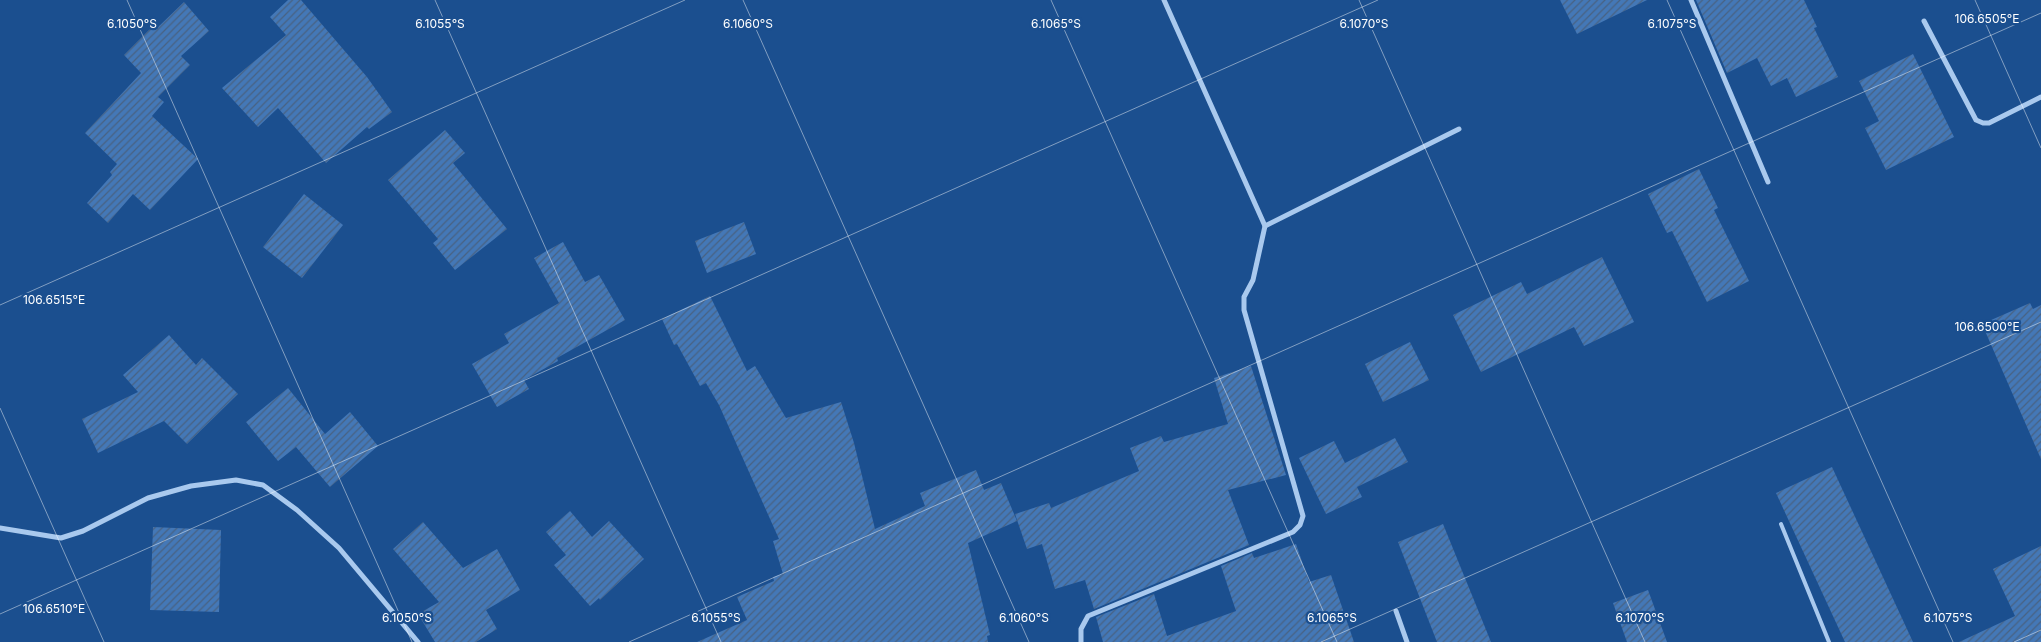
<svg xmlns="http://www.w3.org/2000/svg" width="2041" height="642" font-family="Inter,sans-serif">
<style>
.building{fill:url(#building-hatch)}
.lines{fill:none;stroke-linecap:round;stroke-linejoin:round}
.service{stroke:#a9c9ee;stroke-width:4}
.minor{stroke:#a9c9ee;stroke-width:5}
.ticks{fill:none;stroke:#fff;stroke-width:1;stroke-opacity:0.45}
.ticks-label{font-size:12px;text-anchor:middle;fill:#fff;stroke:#1b4f8f;stroke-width:4.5;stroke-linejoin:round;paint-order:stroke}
</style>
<defs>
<pattern id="building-hatch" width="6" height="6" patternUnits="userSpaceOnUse" patternTransform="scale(1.25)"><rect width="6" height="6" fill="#4478b7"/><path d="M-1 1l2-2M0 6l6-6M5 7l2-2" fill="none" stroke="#486282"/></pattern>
</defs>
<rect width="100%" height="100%" fill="#1b4f8f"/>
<g class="building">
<path d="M 288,0 L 301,0 L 367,77 L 392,112 L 369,129 L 367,127 L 326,163 L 278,108 L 258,127 L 222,88 L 286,35 L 270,17 Z"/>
<path d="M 1560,0 L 1647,0 L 1577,34 Z"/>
<path d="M 1696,0 L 1804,0 L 1817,27 L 1814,28 L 1838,77 L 1796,97 L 1787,78 L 1771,86 L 1757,58 L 1727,73 Z"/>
<path d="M 184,2 L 209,31 L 181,56 L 190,65 L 158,97 L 164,102 L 152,116 L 198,159 L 150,210 L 133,194 L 108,223 L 87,203 L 112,175 L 110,172 L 117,164 L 85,133 L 141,73 L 124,55 L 152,27 L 155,30 Z"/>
<path d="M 1913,54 L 1954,137 L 1886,170 L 1865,128 L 1879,121 L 1859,81 Z"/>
<path d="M 445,130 L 465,153 L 453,163 L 507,229 L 455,270 L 433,243 L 438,239 L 388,180 Z"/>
<path d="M 1699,169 L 1718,208 L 1714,210 L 1749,281 L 1707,302 L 1672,231 L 1667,233 L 1648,194 Z"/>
<path d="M 304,194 L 343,225 L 302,278 L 263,247 Z"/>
<path d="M 744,222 L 756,254 L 707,273 L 695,241 Z"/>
<path d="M 563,242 L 585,282 L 599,275 L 625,320 L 557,358 L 558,361 L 524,380 L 529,389 L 497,407 L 472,364 L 509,343 L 504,334 L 559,303 L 534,258 Z"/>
<path d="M 1602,257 L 1634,322 L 1584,346 L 1574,327 L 1481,372 L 1453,315 L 1521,282 L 1527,294 Z"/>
<path d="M 710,296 L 747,371 L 755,366 L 786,418 L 841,402 L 854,443 L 875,529 L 925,506 L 920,493 L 976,470 L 984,490 L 1001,483 L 1017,521 L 968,543 L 990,635 L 987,636 L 988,642 L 697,642 L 747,620 L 737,597 L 774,581 L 773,577 L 783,574 L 773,541 L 779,539 L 719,405 L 706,383 L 700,386 L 677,344 L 674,345 L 662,319 Z"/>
<path d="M 2030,303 L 2033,309 L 2041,305 L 2041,459 L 1982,324 Z"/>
<path d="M 169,335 L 196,365 L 202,358 L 238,394 L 187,444 L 164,421 L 98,453 L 82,419 L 138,392 L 123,375 Z"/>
<path d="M 1410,342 L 1429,380 L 1383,402 L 1365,364 Z"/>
<path d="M 1251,366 L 1286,475 L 1228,490 L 1249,545 L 1094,609 L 1085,580 L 1055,589 L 1042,544 L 1027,549 L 1015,514 L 1049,503 L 1051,508 L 1139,471 L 1130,448 L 1161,436 L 1164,442 L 1228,424 L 1214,378 Z"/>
<path d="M 288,388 L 325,434 L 350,412 L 378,446 L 330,487 L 296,447 L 278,461 L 246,422 Z"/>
<path d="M 1395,438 L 1408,462 L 1357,487 L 1362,497 L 1326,514 L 1299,458 L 1334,441 L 1345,463 Z"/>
<path d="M 1832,467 L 1913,642 L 1845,642 L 1776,493 Z"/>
<path d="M 570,511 L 592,537 L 609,521 L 644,559 L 600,600 L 599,598 L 590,606 L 554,565 L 566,555 L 546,532 Z"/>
<path d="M 423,522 L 463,568 L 497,549 L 520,590 L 486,610 L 497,629 L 476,642 L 435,642 L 418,614 L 439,602 L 393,549 Z"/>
<path d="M 1443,524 L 1491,642 L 1437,642 L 1398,542 Z"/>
<path d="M 153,527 L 221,530 L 219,612 L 150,610 Z"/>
<path d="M 1296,544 L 1309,582 L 1331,575 L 1354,642 L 1103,642 L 1096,617 L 1154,594 L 1167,636 L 1236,611 L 1221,566 L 1252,553 L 1254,558 Z"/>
<path d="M 2041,546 L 2041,642 L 1959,642 L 2015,616 L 1993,569 Z"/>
<path d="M 1648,590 L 1667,642 L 1627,642 L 1613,603 Z"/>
</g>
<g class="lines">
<path class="service" d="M 1781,524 L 1829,642"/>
<g class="minor">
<path d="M 1164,0 L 1265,226"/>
<path d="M 1691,0 L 1768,182"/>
<path d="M 1924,21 L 1976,120 L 1983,123 L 1989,123 L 2041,97"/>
<path d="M 0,528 L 61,538 L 83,531 L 148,498 L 191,486 L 236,480 L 263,485 L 297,510 L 339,548 L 418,642"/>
<path d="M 1396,611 L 1407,642"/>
<path d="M 1081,642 L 1081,629 L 1088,616 L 1293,532 L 1300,525 L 1303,516 L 1244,310 L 1244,297 L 1253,280 L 1265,226 L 1459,129"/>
</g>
</g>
<path class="ticks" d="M 127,0 L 412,642M 435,0 L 721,642M 743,0 L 1029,642M 1051,0 L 1337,642M 1359,0 L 1645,642M 1667,0 L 1953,642M 1975,0 L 2041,148M 0,305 L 685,0M 0,408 L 104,642M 0,614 L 1378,0M 629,642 L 2041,13M 1321,642 L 2041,322M 2014,642 L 2041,630"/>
<g class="ticks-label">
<text x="1987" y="23">106.6505°E</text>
<text x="132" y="28">6.1050°S</text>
<text x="440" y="28">6.1055°S</text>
<text x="748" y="28">6.1060°S</text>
<text x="1056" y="28">6.1065°S</text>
<text x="1364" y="28">6.1070°S</text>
<text x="1672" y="28">6.1075°S</text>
<text x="54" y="304">106.6515°E</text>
<text x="1987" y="331">106.6500°E</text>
<text x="54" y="613">106.6510°E</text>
<text x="407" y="622">6.1050°S</text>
<text x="716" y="622">6.1055°S</text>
<text x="1024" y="622">6.1060°S</text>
<text x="1332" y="622">6.1065°S</text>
<text x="1640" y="622">6.1070°S</text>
<text x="1948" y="622">6.1075°S</text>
</g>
</svg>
